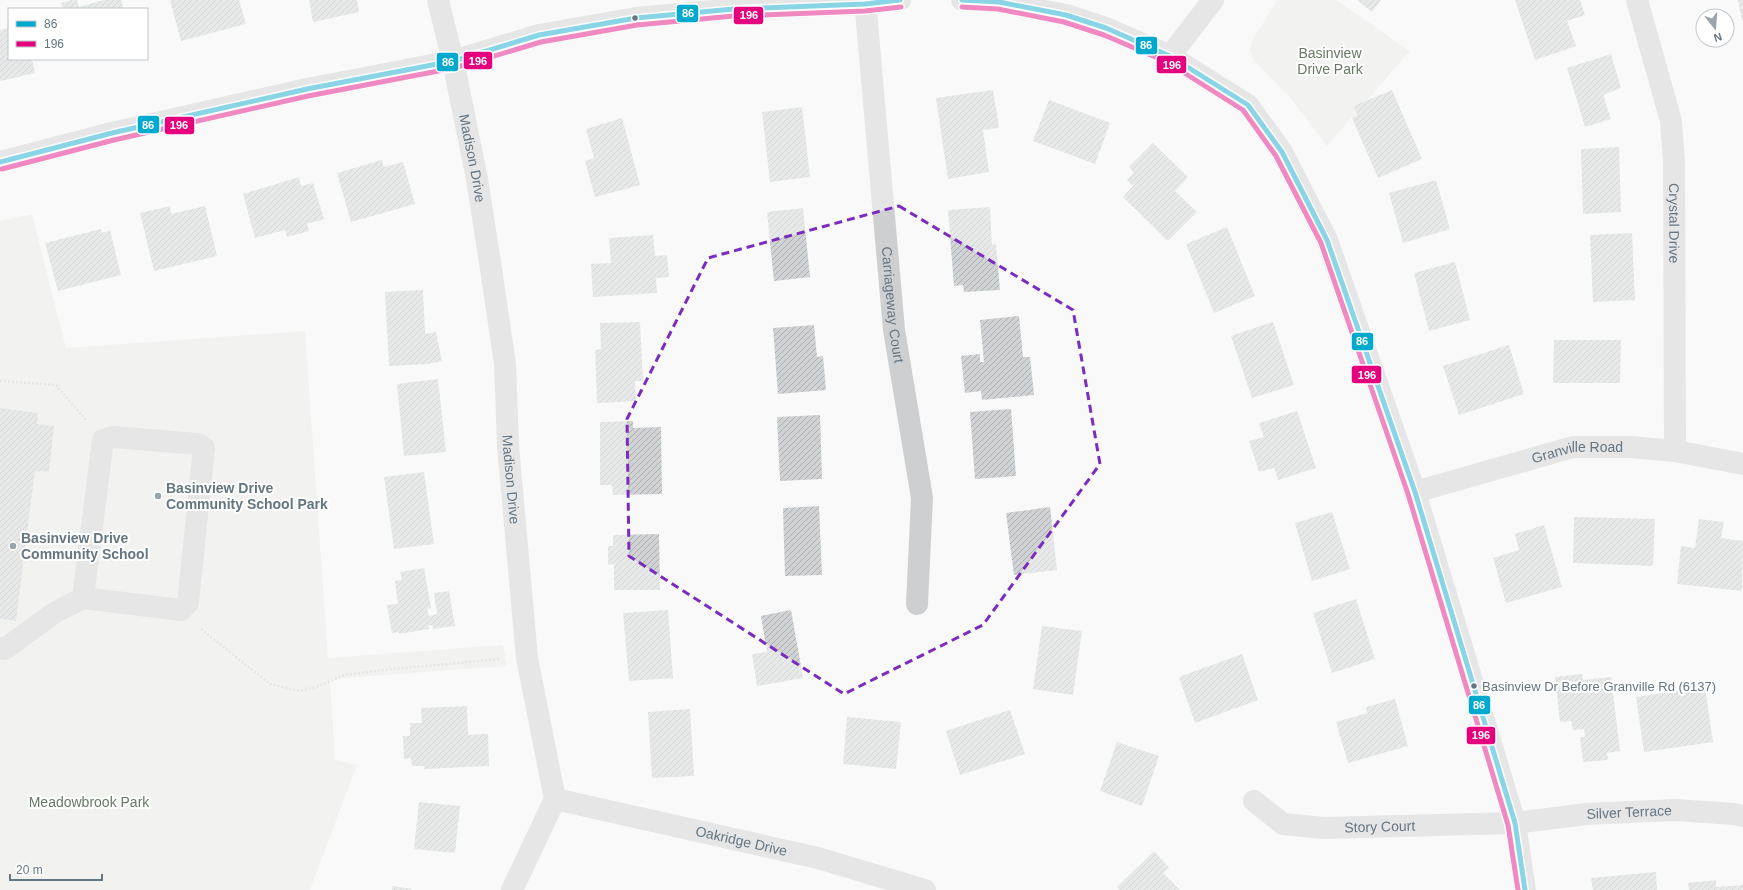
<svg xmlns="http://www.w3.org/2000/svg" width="1743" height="890" font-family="Arial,sans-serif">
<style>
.green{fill:#e8ebe6}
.building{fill:url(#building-hatch)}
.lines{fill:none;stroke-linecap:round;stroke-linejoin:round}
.path{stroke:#cbcccd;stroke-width:2.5;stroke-dasharray:2 2;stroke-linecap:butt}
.minor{stroke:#cecfd0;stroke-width:22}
.bus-1-casing{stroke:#fff;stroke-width:8}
.bus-2-casing{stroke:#fff;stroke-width:8}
.bus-1{stroke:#00a9ce;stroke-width:5}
.bus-2{stroke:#e5007d;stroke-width:5}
.marked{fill:none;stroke:#7b2cbf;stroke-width:3;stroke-dasharray:8 5;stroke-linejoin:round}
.bus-dot{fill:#657683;stroke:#fff;stroke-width:1.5}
.poi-dot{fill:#99a4ac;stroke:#fff;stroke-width:1.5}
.labels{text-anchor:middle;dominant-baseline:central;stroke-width:4;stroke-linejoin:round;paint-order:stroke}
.bus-label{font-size:13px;fill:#657683;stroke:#fff;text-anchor:start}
.park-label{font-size:14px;fill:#687a64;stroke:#fff}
.street-label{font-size:14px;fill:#657683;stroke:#fff}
.poi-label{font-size:14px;font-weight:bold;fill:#657683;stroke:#fff;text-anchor:start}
.line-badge{stroke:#fff;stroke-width:1.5}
.badge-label{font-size:11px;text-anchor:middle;font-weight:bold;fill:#fff}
</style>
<defs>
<pattern id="building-hatch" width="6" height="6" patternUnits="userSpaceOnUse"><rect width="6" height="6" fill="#d0d2d3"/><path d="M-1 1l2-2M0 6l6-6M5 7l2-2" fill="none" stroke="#acafb1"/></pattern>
</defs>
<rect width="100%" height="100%" fill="#f9f9f9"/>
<g class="green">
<path d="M 1278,0 L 1336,0 L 1410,51 L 1327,146 L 1293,101 L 1253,59 L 1250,49 L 1254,37 Z"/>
<path d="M 32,214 L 66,348 L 305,331 L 328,658 L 503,645 L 507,666 L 330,679 L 335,760 L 357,765 L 310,890 L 0,890 L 0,221 Z"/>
</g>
<g class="building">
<path d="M 72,0 L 77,0 L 79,7 L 104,0 L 121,0 L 124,9 L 63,9 L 61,3 Z"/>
<path d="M 170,0 L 239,0 L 246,24 L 181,41 Z"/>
<path d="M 309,0 L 357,0 L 359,12 L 313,22 Z"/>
<path d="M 1357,0 L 1381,0 L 1372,12 Z"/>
<path d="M 1515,0 L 1580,0 L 1585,15 L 1567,21 L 1576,46 L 1535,60 Z"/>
<path d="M 1738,0 L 1743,0 L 1743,20 L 1742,21 Z"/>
<path d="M 9,28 L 9,59 L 32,59 L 35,73 L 0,81 L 0,30 Z"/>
<path d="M 1611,54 L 1621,88 L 1603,95 L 1611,119 L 1585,127 L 1567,68 Z"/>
<path d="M 993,90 L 999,128 L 983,130 L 989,172 L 948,179 L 936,98 Z"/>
<path d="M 1392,90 L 1422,159 L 1378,178 L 1352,118 L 1357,115 L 1354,106 Z"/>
<path d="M 1049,100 L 1110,123 L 1095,164 L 1033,141 Z"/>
<path d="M 802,107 L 810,177 L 770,182 L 762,112 Z"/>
<path d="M 622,118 L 640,185 L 595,197 L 585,161 L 594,158 L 586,129 Z"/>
<path d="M 1153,143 L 1188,177 L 1175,191 L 1197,212 L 1168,241 L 1123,197 L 1133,186 L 1127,180 L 1134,173 L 1129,167 Z"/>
<path d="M 1619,147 L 1621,212 L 1583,214 L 1581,149 Z"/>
<path d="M 382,160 L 384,167 L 403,162 L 415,204 L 351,222 L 337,173 Z"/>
<path d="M 299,177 L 301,186 L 313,183 L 324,219 L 307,224 L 309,231 L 287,237 L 285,230 L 255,238 L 243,194 Z"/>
<path d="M 1436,180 L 1450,229 L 1403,243 L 1389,193 Z"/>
<path d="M 170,206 L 171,214 L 205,206 L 217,256 L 154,271 L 140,213 Z"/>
<path d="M 990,207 L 992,245 L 996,244 L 1000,290 L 964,292 L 963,285 L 954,286 L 948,210 Z"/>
<path d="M 803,208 L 810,277 L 774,281 L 767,212 Z"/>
<path d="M 1227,227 L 1255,296 L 1214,313 L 1186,244 Z"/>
<path d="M 101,229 L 102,233 L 110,230 L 121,275 L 58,291 L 45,243 Z"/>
<path d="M 1632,233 L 1635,300 L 1593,302 L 1590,235 Z"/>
<path d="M 653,235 L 655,256 L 667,255 L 669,277 L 656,278 L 657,293 L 593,297 L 591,264 L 611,263 L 609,238 Z"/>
<path d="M 1455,262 L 1470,320 L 1429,331 L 1414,273 Z"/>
<path d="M 423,290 L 425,334 L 436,332 L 442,361 L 427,364 L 389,366 L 385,292 Z"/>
<path d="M 1019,316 L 1023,357 L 1030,357 L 1034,395 L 982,400 L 981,391 L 965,393 L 961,356 L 980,354 L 980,362 L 984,362 L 980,320 Z"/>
<path d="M 640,322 L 643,381 L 635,381 L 636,401 L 597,403 L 595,350 L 601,349 L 600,323 Z"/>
<path d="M 1273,322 L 1294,385 L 1252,398 L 1231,336 Z"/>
<path d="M 814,325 L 817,357 L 823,356 L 826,390 L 778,394 L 773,328 Z"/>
<path d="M 1554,340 L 1621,340 L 1620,383 L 1553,383 Z"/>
<path d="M 1509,345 L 1524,394 L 1459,415 L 1443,366 Z"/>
<path d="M 438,379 L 446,452 L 404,456 L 397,384 Z"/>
<path d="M 0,408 L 38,413 L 37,424 L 54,426 L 49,472 L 35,471 L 16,621 L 0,619 Z"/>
<path d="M 1011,409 L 1016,476 L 975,479 L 970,412 Z"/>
<path d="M 1297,411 L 1316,468 L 1278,480 L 1274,468 L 1259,472 L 1249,441 L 1264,437 L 1259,423 Z"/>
<path d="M 820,415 L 822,479 L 780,481 L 777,417 Z"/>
<path d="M 633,421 L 633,428 L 661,427 L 662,494 L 613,495 L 612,485 L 600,485 L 600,422 Z"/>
<path d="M 424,472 L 434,544 L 394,549 L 384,477 Z"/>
<path d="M 819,506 L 822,575 L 785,576 L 783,508 Z"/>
<path d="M 1050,507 L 1057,570 L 1014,575 L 1006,513 Z"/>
<path d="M 1332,512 L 1350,569 L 1312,581 L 1295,523 Z"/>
<path d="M 1574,517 L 1655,519 L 1653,566 L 1573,563 Z"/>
<path d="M 1699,519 L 1724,522 L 1721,538 L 1743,541 L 1742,591 L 1677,584 L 1681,546 L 1695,548 Z"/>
<path d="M 1544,525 L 1562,587 L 1506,603 L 1493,558 L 1519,550 L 1515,534 Z"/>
<path d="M 659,534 L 660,590 L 614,590 L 614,564 L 608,565 L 608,546 L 613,546 L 613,535 Z"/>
<path d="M 424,568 L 431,608 L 427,609 L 429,616 L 437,614 L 434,593 L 449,591 L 455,626 L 433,629 L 432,625 L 428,626 L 429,629 L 399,634 L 399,632 L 392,633 L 387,605 L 398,604 L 395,581 L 402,580 L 400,572 Z"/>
<path d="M 1356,599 L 1375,659 L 1332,673 L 1313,613 Z"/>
<path d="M 668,610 L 673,678 L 629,681 L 623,613 Z"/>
<path d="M 791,610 L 803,678 L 757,686 L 752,654 L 767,652 L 761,616 Z"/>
<path d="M 1042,626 L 1082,631 L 1073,695 L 1033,689 Z"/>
<path d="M 1242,654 L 1258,700 L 1195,723 L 1179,677 Z"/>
<path d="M 1582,674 L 1583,680 L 1611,677 L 1620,751 L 1607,753 L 1608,760 L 1583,762 L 1580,737 L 1585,737 L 1584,729 L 1573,730 L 1571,721 L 1560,722 L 1555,677 Z"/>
<path d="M 1705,687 L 1713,742 L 1644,752 L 1636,697 Z"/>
<path d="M 1395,699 L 1408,746 L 1348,763 L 1336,722 L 1367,713 L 1366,707 Z"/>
<path d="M 467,706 L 468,735 L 488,734 L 489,766 L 424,769 L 424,766 L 412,766 L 411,758 L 404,759 L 403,736 L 410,736 L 410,723 L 422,723 L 421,708 Z"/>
<path d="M 690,709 L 694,776 L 652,778 L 648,712 Z"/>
<path d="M 1010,710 L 1025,754 L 960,775 L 946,731 Z"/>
<path d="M 847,717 L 901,722 L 896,769 L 843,764 Z"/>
<path d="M 1117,742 L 1159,756 L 1142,806 L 1100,791 Z"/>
<path d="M 419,802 L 460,806 L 455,853 L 414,849 Z"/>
<path d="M 1154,851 L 1169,868 L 1163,873 L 1180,890 L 1119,890 L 1117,887 Z"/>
<path d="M 1656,872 L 1657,890 L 1593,890 L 1591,878 Z"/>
<path d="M 1716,880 L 1716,887 L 1743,885 L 1743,890 L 1689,890 L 1688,883 Z"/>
<path d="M 392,886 L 412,889 L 411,890 L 392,890 Z"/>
</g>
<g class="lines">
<g class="path">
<path d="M 0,381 L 56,385 L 86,420"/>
<path d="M 201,629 L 270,684 L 300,691 L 319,686 L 344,675 L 383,670 L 500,659"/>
</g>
<g class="minor">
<path id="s1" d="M 438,0 L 453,61 L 477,179 L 491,269 L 505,364 L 508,446 L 527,658 L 555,799 L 512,890"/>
<path id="s2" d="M 865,0 L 894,330 L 922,498 L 917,604"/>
<path d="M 962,0 L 999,2 L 1066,15 L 1106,28 L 1170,56 L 1248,105 L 1282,152 L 1327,240 L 1415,492 L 1515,823 L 1525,890"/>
<path id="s3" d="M 1637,0 L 1671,121 L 1674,162 L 1675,451"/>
<path d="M 1170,56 L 1213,0"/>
<path d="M 0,162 L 112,133 L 307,89 L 453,61 L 539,35 L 636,18 L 734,9 L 865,4 L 900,0"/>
<path id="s4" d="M 1415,492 L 1573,447 L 1630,447 L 1675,451 L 1743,464"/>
<path d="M 0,648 L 5,649 L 54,613 L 83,598 L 181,610 L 188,603 L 204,448 L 198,444 L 113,437 L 103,440 L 83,598"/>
<path id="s5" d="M 555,799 L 818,858 L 925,890"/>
<path id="s6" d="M 1254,801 L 1283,824 L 1324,828 L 1515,823 L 1586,814 L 1675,810 L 1734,814 L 1743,816"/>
</g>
<defs>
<g id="bus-1">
<path d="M 962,0 L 999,2 L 1066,15 L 1106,28 L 1170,56 L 1248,105 L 1282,152 L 1327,240 L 1415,492 L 1515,823 L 1525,890"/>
<path d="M 0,162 L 112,133 L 307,89 L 453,61 L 539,35 L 636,18 L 734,9 L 865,4 L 900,0"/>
</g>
<g id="bus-2">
<path d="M 962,7 L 998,9 L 1064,22 L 1104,35 L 1167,62 L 1243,110 L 1276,156 L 1321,243 L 1408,494 L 1508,825 L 1518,890"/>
<path d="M 2,169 L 114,140 L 308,96 L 454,68 L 541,42 L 637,25 L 734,16 L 865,11 L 901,7"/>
</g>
</defs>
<use href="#bus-1" class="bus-1-casing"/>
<use href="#bus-2" class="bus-2-casing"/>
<use href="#bus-1" class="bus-1"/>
<use href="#bus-2" class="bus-2"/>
</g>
<path d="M0 0H1743V890H0ZM 899,206 L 1073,310 L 1100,464 L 983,625 L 844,694 L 629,556 L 627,419 L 708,258 Z" fill="#f9f9f9" fill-opacity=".55" fill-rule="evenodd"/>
<path class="marked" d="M 899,206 L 1073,310 L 1100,464 L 983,625 L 844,694 L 629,556 L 627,419 L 708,258 Z"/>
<g class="bus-dot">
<circle cx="635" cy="18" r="3.5"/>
<circle cx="1474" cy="686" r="3.5"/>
</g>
<g class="poi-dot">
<circle cx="158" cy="496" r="4"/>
<circle cx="13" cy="546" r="4"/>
</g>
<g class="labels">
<g class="bus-label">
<text x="1482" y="686">Basinview Dr Before Granville Rd (6137)</text>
</g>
<g class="park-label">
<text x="1330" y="53">Basinview<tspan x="1330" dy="16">Drive Park</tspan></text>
<text x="89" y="802">Meadowbrook Park</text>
</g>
<g class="street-label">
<text stroke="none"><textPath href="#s1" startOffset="162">Madison Drive</textPath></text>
<text stroke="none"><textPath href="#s3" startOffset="228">Crystal Drive</textPath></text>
<text stroke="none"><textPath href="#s2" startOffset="306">Carriageway Court</textPath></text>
<text stroke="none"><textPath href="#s4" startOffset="168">Granville Road</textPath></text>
<text stroke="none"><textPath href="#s1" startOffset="486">Madison Drive</textPath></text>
<text stroke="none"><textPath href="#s6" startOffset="384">Silver Terrace</textPath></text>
<text stroke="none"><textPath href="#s6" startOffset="134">Story Court</textPath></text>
<text stroke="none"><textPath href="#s5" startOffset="191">Oakridge Drive</textPath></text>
</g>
<g class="poi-label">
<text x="166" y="488">Basinview Drive<tspan x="166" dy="16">Community School Park</tspan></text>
<text x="21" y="538">Basinview Drive<tspan x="21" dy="16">Community School</tspan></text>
</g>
</g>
<g class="line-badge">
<rect x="676" y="4" width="23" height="19" rx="4" fill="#00a9ce"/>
<rect x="733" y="6" width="31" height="19" rx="4" fill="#e5007d"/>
<rect x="1135" y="36" width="23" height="19" rx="4" fill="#00a9ce"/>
<rect x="463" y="51" width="30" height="19" rx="4" fill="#e5007d"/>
<rect x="436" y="52" width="23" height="20" rx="4" fill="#00a9ce"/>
<rect x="1156" y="55" width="31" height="19" rx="4" fill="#e5007d"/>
<rect x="137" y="115" width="23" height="19" rx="4" fill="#00a9ce"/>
<rect x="164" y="116" width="31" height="19" rx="4" fill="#e5007d"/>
<rect x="1351" y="332" width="23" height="19" rx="4" fill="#00a9ce"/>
<rect x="1351" y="365" width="31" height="19" rx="4" fill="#e5007d"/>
<rect x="1468" y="695" width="23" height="20" rx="4" fill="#00a9ce"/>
<rect x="1466" y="726" width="30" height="19" rx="4" fill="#e5007d"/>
</g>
<g class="badge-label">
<text x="688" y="17">86</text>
<text x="749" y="19">196</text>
<text x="1146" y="49">86</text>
<text x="478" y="65">196</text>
<text x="448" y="66">86</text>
<text x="1172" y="69">196</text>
<text x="148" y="129">86</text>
<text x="179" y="129">196</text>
<text x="1362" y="345">86</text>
<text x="1367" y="379">196</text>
<text x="1479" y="709">86</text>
<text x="1481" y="739">196</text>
</g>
<rect x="8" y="8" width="140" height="52" fill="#ffffff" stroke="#c1c8cd"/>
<rect x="16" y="21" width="20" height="6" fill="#00a9ce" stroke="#c1c8cd"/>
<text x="44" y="28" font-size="12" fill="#657683">86</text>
<rect x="16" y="41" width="20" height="6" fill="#e5007d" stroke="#c1c8cd"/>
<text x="44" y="48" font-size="12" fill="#657683">196</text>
<g transform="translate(1715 28) rotate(163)"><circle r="19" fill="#ffffff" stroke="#c1c8cd"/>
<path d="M0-3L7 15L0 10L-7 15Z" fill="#99a4ac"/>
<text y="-6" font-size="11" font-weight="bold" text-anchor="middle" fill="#657683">N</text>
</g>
<path d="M10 874v6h92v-6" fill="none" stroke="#657683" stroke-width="2"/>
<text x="16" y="874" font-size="12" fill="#657683" stroke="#ffffff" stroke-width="3" paint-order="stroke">20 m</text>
</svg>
